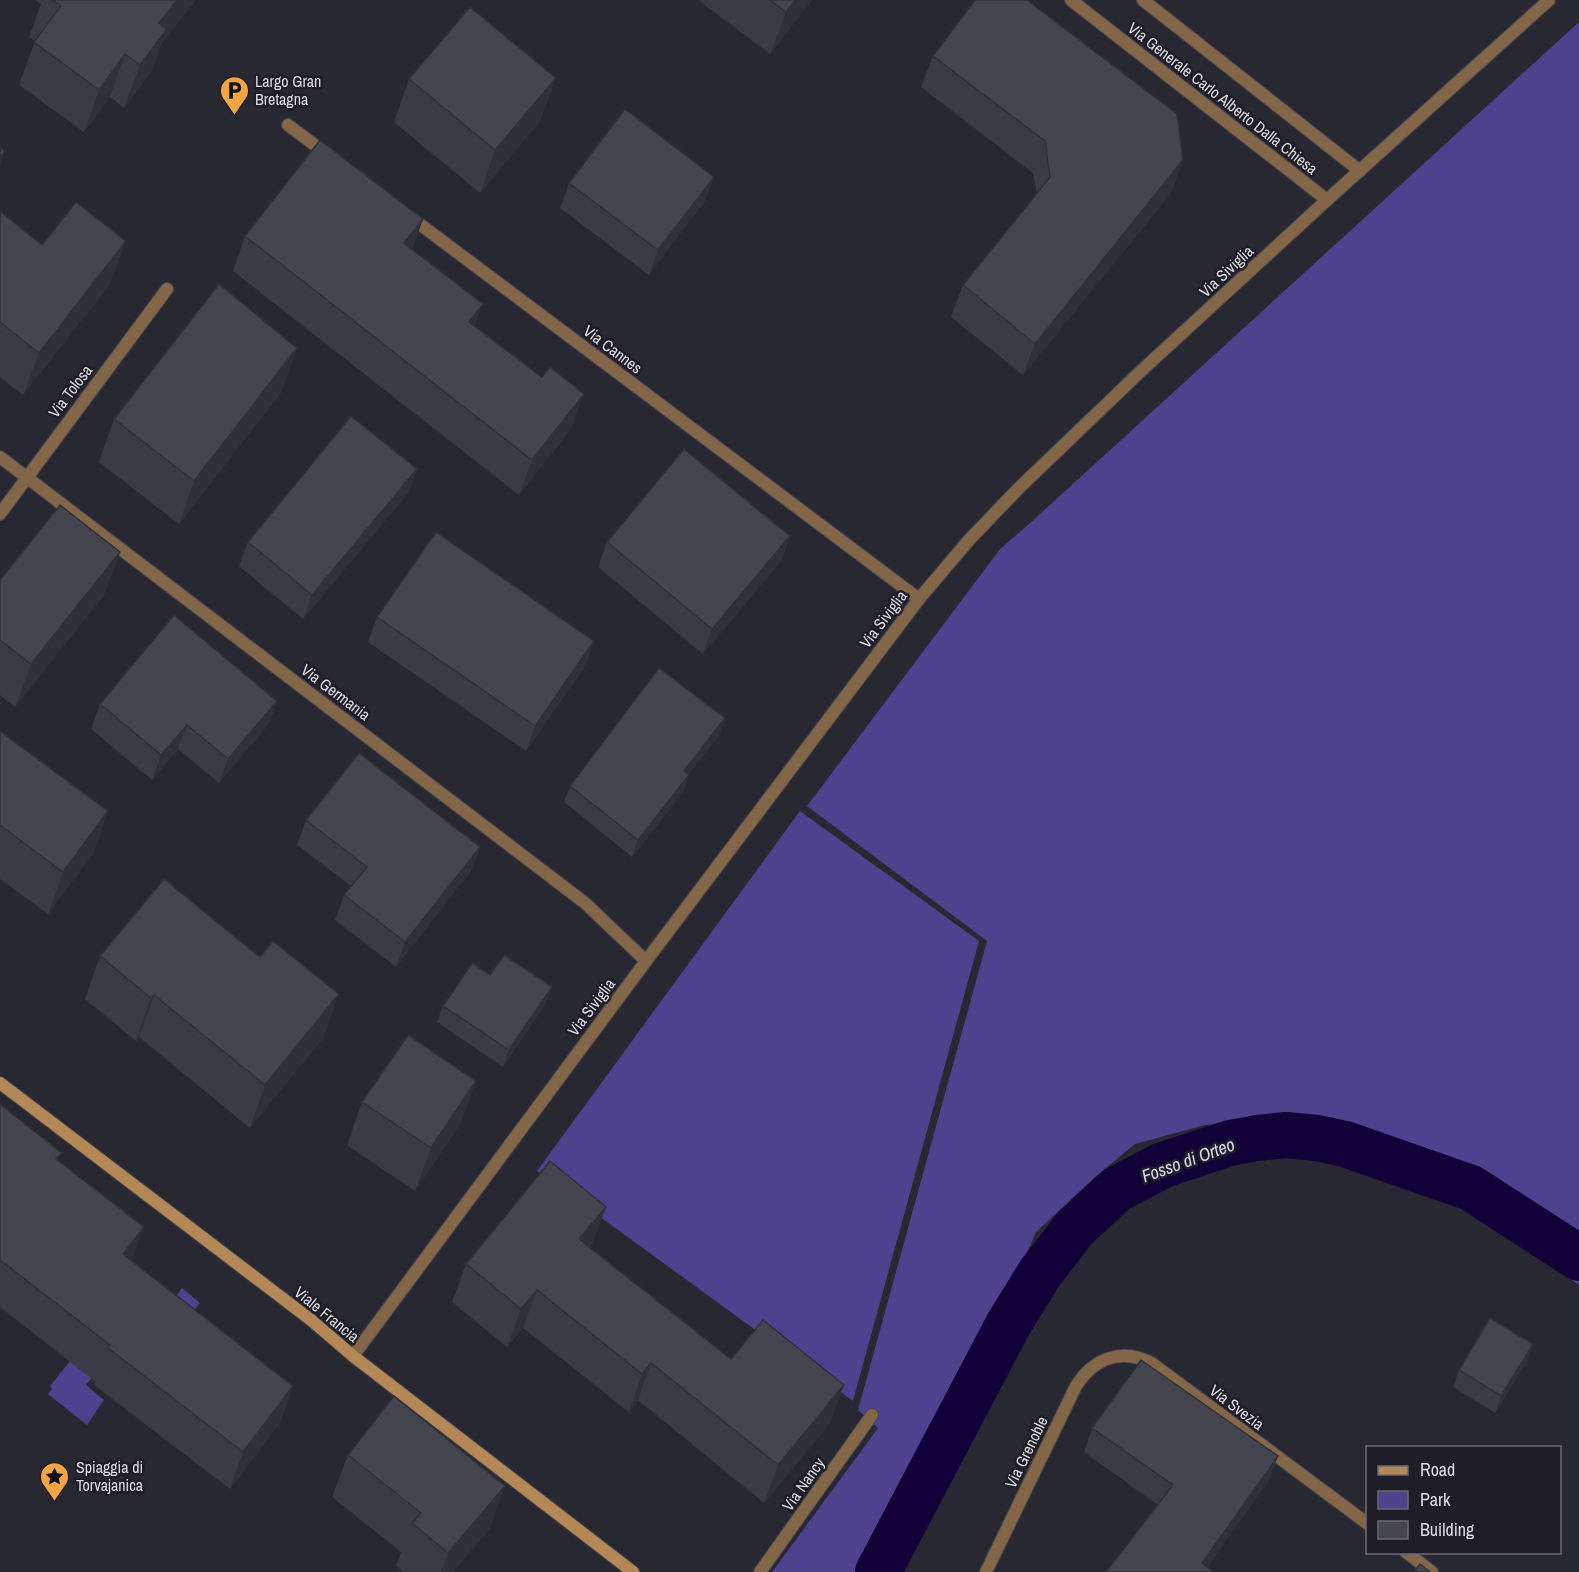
<svg xmlns="http://www.w3.org/2000/svg" width="1579" height="1572" font-family="'Archivo Narrow',sans-serif">
<style>
.green{fill:#4e418d}
.lines{fill:none;stroke-linecap:round;stroke-linejoin:round}
.canal{stroke:#120038;stroke-width:46}
.minor-casing{stroke:#45454e;stroke-width:14}
.secondary-casing{stroke:#45454e;stroke-width:14}
.minor{stroke:#826647;stroke-width:12}
.secondary{stroke:#b48756;stroke-width:12}
.wall{fill:#3b3b45}
.shaded-wall{fill:#303038}
.building{fill:#454550;stroke:#303038;stroke-width:1.5}
.labels{text-anchor:middle;dominant-baseline:central;stroke-width:5;stroke-linejoin:round;paint-order:stroke}
.poi-label{font-size:16px;fill:#dcdce2;stroke:#1f1e28;text-anchor:start}
.street-label{font-size:16px;fill:#dcdce2;stroke:#1f1e28}
.water-label{font-size:18px;font-style:italic;fill:#d9d7ee;stroke:#1f1e28}
</style>
<rect width="100%" height="100%" fill="#282832"/>
<g class="green">
<path d="M 1579,22 L 1579,1285 L 1444,1185 L 1369,1148 L 1323,1132 L 1268,1119 L 1205,1125 L 1135,1144 L 1095,1177 L 1036,1232 L 1003,1308 L 961,1394 L 866,1572 L 772,1572 L 878,1428 L 858,1410 L 987,941 L 807,806 L 1000,549 L 1029,524 Z"/>
<path d="M 800,811 L 979,941 L 853,1401 L 537,1171 Z"/>
<path d="M 182,1288 L 200,1303 L 172,1338 L 155,1325 Z"/>
<path d="M 87,1340 L 109,1357 L 86,1385 L 104,1400 L 87,1425 L 48,1394 L 52,1389 L 50,1386 Z"/>
</g>
<g class="lines">
<path class="canal" d="M 878,1572 L 1008,1325 L 1040,1273 L 1075,1228 L 1117,1189 L 1163,1165 L 1230,1143 L 1257,1138 L 1286,1135 L 1317,1138 L 1345,1144 L 1471,1188 L 1579,1258"/>
<defs>
<g id="minor">
<path d="M 1071,0 L 1327,200"/>
<path d="M 1143,0 L 1360,171"/>
<path d="M 288,125 L 328,155"/>
<path d="M 409,216 L 919,599"/>
<path d="M 0,457 L 585,903 L 646,961"/>
<path d="M 0,514 L 167,289"/>
<path d="M 353,1356 L 646,961 L 919,599 L 969,540 L 1019,488 L 1141,371 L 1327,200 L 1549,0"/>
<path d="M 1406,1552 L 1432,1572"/>
<path d="M 760,1572 L 872,1415"/>
<path d="M 986,1572 L 1076,1386 C 1094,1358 1122,1347 1153,1364 L 1368,1524"/>
</g>
<path id="secondary" d="M 0,1083 L 311,1320 L 353,1356 L 633,1572"/>
</defs>
<use href="#minor" class="minor-casing"/>
<use href="#secondary" class="secondary-casing"/>
<use href="#minor" class="minor"/>
<use href="#secondary" class="secondary"/>
</g>
<g class="wall">
<path d="M 35,0 L 196,0 L 161,44 L 151,72 L 124,108 L 110,97 L 84,132 L 19,85 L 35,41 L 29,37 L 41,4 Z"/>
<path d="M 698,0 L 812,0 L 770,54 Z"/>
<path d="M 933,56 L 1172,192 L 1023,375 L 951,317 L 963,285 L 1037,194 L 1033,173 L 921,87 Z"/>
<path d="M 556,78 L 540,121 L 480,193 L 394,122 L 409,79 Z"/>
<path d="M 714,177 L 705,201 L 649,275 L 560,208 L 569,183 Z"/>
<path d="M 0,211 L 42,245 L 110,284 L 23,395 L 0,377 Z"/>
<path d="M 423,219 L 412,249 L 475,326 L 571,429 L 519,495 L 233,271 L 245,236 Z"/>
<path d="M 282,391 L 179,524 L 99,462 L 114,419 Z"/>
<path d="M 417,469 L 408,493 L 303,619 L 239,566 L 248,542 Z"/>
<path d="M 790,536 L 781,561 L 703,654 L 598,567 L 607,542 Z"/>
<path d="M 0,580 L 104,595 L 15,707 L 0,695 Z"/>
<path d="M 377,617 L 594,641 L 585,666 L 526,751 L 368,642 Z"/>
<path d="M 277,701 L 268,725 L 219,783 L 178,749 L 152,780 L 91,729 L 100,704 Z"/>
<path d="M 725,718 L 719,735 L 688,775 L 683,792 L 632,857 L 564,802 L 570,786 Z"/>
<path d="M 0,731 L 108,811 L 93,854 L 48,914 L 0,879 Z"/>
<path d="M 306,820 L 480,847 L 471,871 L 396,967 L 335,920 L 344,895 L 351,886 L 297,845 Z"/>
<path d="M 100,956 L 324,1037 L 250,1128 L 139,1037 L 136,1041 L 85,999 Z"/>
<path d="M 490,975 L 546,1003 L 503,1067 L 437,1022 L 443,1006 Z"/>
<path d="M 362,1102 L 461,1123 L 415,1191 L 347,1145 Z"/>
<path d="M 0,1104 L 59,1161 L 132,1261 L 293,1386 L 280,1423 L 230,1489 L 94,1385 L 96,1382 L 0,1307 Z"/>
<path d="M 606,1207 L 592,1244 L 590,1247 L 731,1359 L 830,1423 L 764,1503 L 638,1400 L 629,1412 L 523,1328 L 507,1347 L 452,1302 L 466,1264 Z"/>
<path d="M 1527,1361 L 1495,1413 L 1453,1387 L 1459,1370 Z"/>
<path d="M 1092,1428 L 1269,1480 L 1207,1567 L 1106,1572 L 1158,1505 L 1084,1452 Z"/>
<path d="M 348,1455 L 490,1528 L 453,1572 L 403,1572 L 396,1566 L 401,1552 L 332,1497 Z"/>
</g>
<g class="shaded-wall">
<path d="M 177,0 L 196,0 L 161,44 L 151,72 L 124,108 L 140,65 L 159,23 Z"/>
<path d="M 795,0 L 812,0 L 770,54 L 786,12 Z"/>
<path d="M 125,54 L 110,97 L 84,132 L 99,90 Z"/>
<path d="M 556,78 L 540,121 L 480,193 L 495,150 Z"/>
<path d="M 5,151 L 0,166 L 0,158 Z"/>
<path d="M 1183,160 L 1172,192 L 1023,375 L 1035,344 Z"/>
<path d="M 714,177 L 705,201 L 649,275 L 658,250 Z"/>
<path d="M 423,219 L 410,254 L 404,243 Z"/>
<path d="M 126,241 L 110,284 L 23,395 L 39,353 Z"/>
<path d="M 483,304 L 470,339 L 469,322 Z"/>
<path d="M 297,348 L 282,391 L 179,524 L 194,481 Z"/>
<path d="M 584,394 L 571,429 L 519,495 L 532,460 Z"/>
<path d="M 417,469 L 408,493 L 303,619 L 312,595 Z"/>
<path d="M 790,536 L 781,561 L 703,654 L 712,629 Z"/>
<path d="M 120,552 L 104,595 L 15,707 L 31,664 Z"/>
<path d="M 594,641 L 585,666 L 526,751 L 535,726 Z"/>
<path d="M 277,701 L 268,725 L 219,783 L 228,759 Z"/>
<path d="M 725,718 L 719,735 L 678,788 L 684,771 Z"/>
<path d="M 187,725 L 178,749 L 152,780 L 161,755 Z"/>
<path d="M 689,775 L 683,792 L 632,857 L 638,840 Z"/>
<path d="M 108,811 L 93,854 L 48,914 L 63,872 Z"/>
<path d="M 480,847 L 471,871 L 396,967 L 405,942 Z"/>
<path d="M 552,987 L 546,1003 L 503,1067 L 509,1050 Z"/>
<path d="M 339,994 L 324,1037 L 250,1128 L 265,1085 Z"/>
<path d="M 154,995 L 139,1037 L 136,1041 L 151,998 Z"/>
<path d="M 476,1081 L 461,1123 L 415,1191 L 431,1148 Z"/>
<path d="M 606,1207 L 592,1244 L 565,1277 L 579,1239 Z"/>
<path d="M 144,1227 L 130,1265 L 123,1254 Z"/>
<path d="M 537,1290 L 523,1328 L 507,1347 L 521,1309 Z"/>
<path d="M 1533,1344 L 1527,1361 L 1495,1413 L 1501,1396 Z"/>
<path d="M 651,1363 L 638,1400 L 629,1412 L 642,1374 Z"/>
<path d="M 844,1385 L 830,1423 L 764,1503 L 778,1465 Z"/>
<path d="M 293,1386 L 280,1423 L 230,1489 L 243,1452 Z"/>
<path d="M 1278,1456 L 1269,1480 L 1204,1572 L 1202,1563 Z"/>
<path d="M 505,1486 L 490,1528 L 453,1572 L 441,1572 L 448,1553 Z"/>
</g>
<g class="building">
<path d="M 52,0 L 177,0 L 159,23 L 167,29 L 140,65 L 125,54 L 99,90 L 34,42 L 61,6 Z"/>
<path d="M 770,0 L 795,0 L 786,12 Z"/>
<path d="M 975,0 L 1027,0 L 1177,114 L 1183,160 L 1035,344 L 963,285 L 1050,177 L 1045,141 L 933,56 Z"/>
<path d="M 470,7 L 556,78 L 495,150 L 409,79 Z"/>
<path d="M 625,109 L 714,177 L 658,250 L 569,183 Z"/>
<path d="M 320,140 L 423,219 L 404,243 L 483,304 L 469,322 L 542,377 L 550,367 L 584,394 L 532,460 L 245,236 Z"/>
<path d="M 0,147 L 5,151 L 0,158 Z"/>
<path d="M 76,202 L 126,241 L 39,353 L 0,322 L 0,211 L 42,245 Z"/>
<path d="M 219,284 L 297,348 L 194,481 L 114,419 Z"/>
<path d="M 351,416 L 417,469 L 312,595 L 248,542 Z"/>
<path d="M 684,449 L 790,536 L 712,629 L 607,542 Z"/>
<path d="M 60,505 L 120,552 L 31,664 L 0,640 L 0,580 Z"/>
<path d="M 436,532 L 594,641 L 535,726 L 377,617 Z"/>
<path d="M 174,615 L 277,701 L 228,759 L 187,725 L 161,755 L 100,704 Z"/>
<path d="M 659,668 L 725,718 L 684,771 L 689,775 L 638,840 L 570,786 Z"/>
<path d="M 0,731 L 108,811 L 63,872 L 0,825 Z"/>
<path d="M 359,753 L 480,847 L 405,942 L 344,895 L 367,867 L 306,820 Z"/>
<path d="M 164,879 L 260,957 L 273,941 L 339,994 L 265,1085 L 154,995 L 151,998 L 100,956 Z"/>
<path d="M 504,955 L 552,987 L 509,1050 L 443,1006 L 472,963 L 490,975 Z"/>
<path d="M 408,1035 L 476,1081 L 431,1148 L 362,1102 Z"/>
<path d="M 0,1104 L 62,1153 L 56,1159 L 144,1227 L 123,1254 L 293,1386 L 243,1452 L 108,1348 L 110,1345 L 0,1260 Z"/>
<path d="M 550,1161 L 606,1207 L 579,1239 L 731,1359 L 763,1320 L 844,1385 L 778,1465 L 651,1363 L 642,1374 L 537,1290 L 521,1309 L 466,1264 Z"/>
<path d="M 1490,1318 L 1533,1344 L 1501,1396 L 1459,1370 Z"/>
<path d="M 1141,1360 L 1278,1456 L 1202,1563 L 1212,1571 L 1212,1572 L 1106,1572 L 1173,1485 L 1092,1428 Z"/>
<path d="M 394,1396 L 505,1486 L 448,1553 L 412,1523 L 421,1513 L 348,1455 Z"/>
<path d="M 1420,1564 L 1430,1572 L 1414,1572 Z"/>
</g>
<defs>
<symbol id="parking-pin" viewBox="-11 -11 22 30"><path d="M0 17L-7.5 6A9.5 9.5 0 1 1 7.5 6Z" fill="#f3a443" stroke="#1f1e28"/><path d="M-3.5-5.5H1a3.5 3.5 0 0 1 0 7H-1V5.5H-3.5ZM-1-3.4V-.6H.8a1.4 1.4 0 0 0 0-2.8Z" fill="#111"/></symbol>
<symbol id="sight-pin" viewBox="-11 -11 22 30"><path d="M0 17L-7.5 6A9.5 9.5 0 1 1 7.5 6Z" fill="#f3a443" stroke="#1f1e28"/><path d="M0-6L1.8-2.2L6-1.7L2.9 1.2L3.7 5.4L0 3.3L-3.7 5.4L-2.9 1.2L-6-1.7L-1.8-2.2Z" fill="#111"/></symbol>
</defs>
<g fill-rule="evenodd">
<use href="#parking-pin" x="218" y="74" width="33" height="45"/>
<use href="#sight-pin" x="38" y="1460" width="33" height="45"/>
</g>
<g class="labels">
<g class="poi-label">
<text x="255" y="81">Largo Gran<tspan x="255" dy="18">Bretagna</tspan></text>
<text x="76" y="1467">Spiaggia di<tspan x="76" dy="18">Torvajanica</tspan></text>
</g>
<g class="street-label">
<text transform="translate(1223 98) rotate(38)">Via Generale Carlo Alberto Dalla Chiesa</text>
<text transform="translate(1226 271) rotate(-43)">Via Siviglia</text>
<text transform="translate(613 349) rotate(37)">Via Cannes</text>
<text transform="translate(70 391) rotate(-53)">Via Tolosa</text>
<text transform="translate(883 619) rotate(-53)">Via Siviglia</text>
<text transform="translate(336 692) rotate(37)">Via Germania</text>
<text transform="translate(591 1007) rotate(-53)">Via Siviglia</text>
<text transform="translate(327 1314) rotate(39)">Viale Francia</text>
<text transform="translate(1237 1407) rotate(37)">Via Svezia</text>
<text transform="translate(1026 1452) rotate(-64)">Via Grenoble</text>
<text transform="translate(803 1484) rotate(-55)">Via Nancy</text>
</g>
<g class="water-label">
<text transform="translate(1188 1160) rotate(-20)">Fosso di Orteo</text>
</g>
</g>
<rect x="1366" y="1446" width="195" height="108" fill="#1f1e28" stroke="#6b6a72" stroke-width="1.5"/>
<rect x="1378" y="1466" width="30" height="9" fill="#b48756" stroke="#6b6a72" stroke-width="1.5"/>
<text x="1420" y="1476" font-size="18" fill="#dcdce2">Road</text>
<rect x="1378" y="1491" width="30" height="18" fill="#4e418d" stroke="#6b6a72" stroke-width="1.5"/>
<text x="1420" y="1506" font-size="18" fill="#dcdce2">Park</text>
<rect x="1378" y="1521" width="30" height="18" fill="#454550" stroke="#6b6a72" stroke-width="1.5"/>
<text x="1420" y="1536" font-size="18" fill="#dcdce2">Building</text>
</svg>
